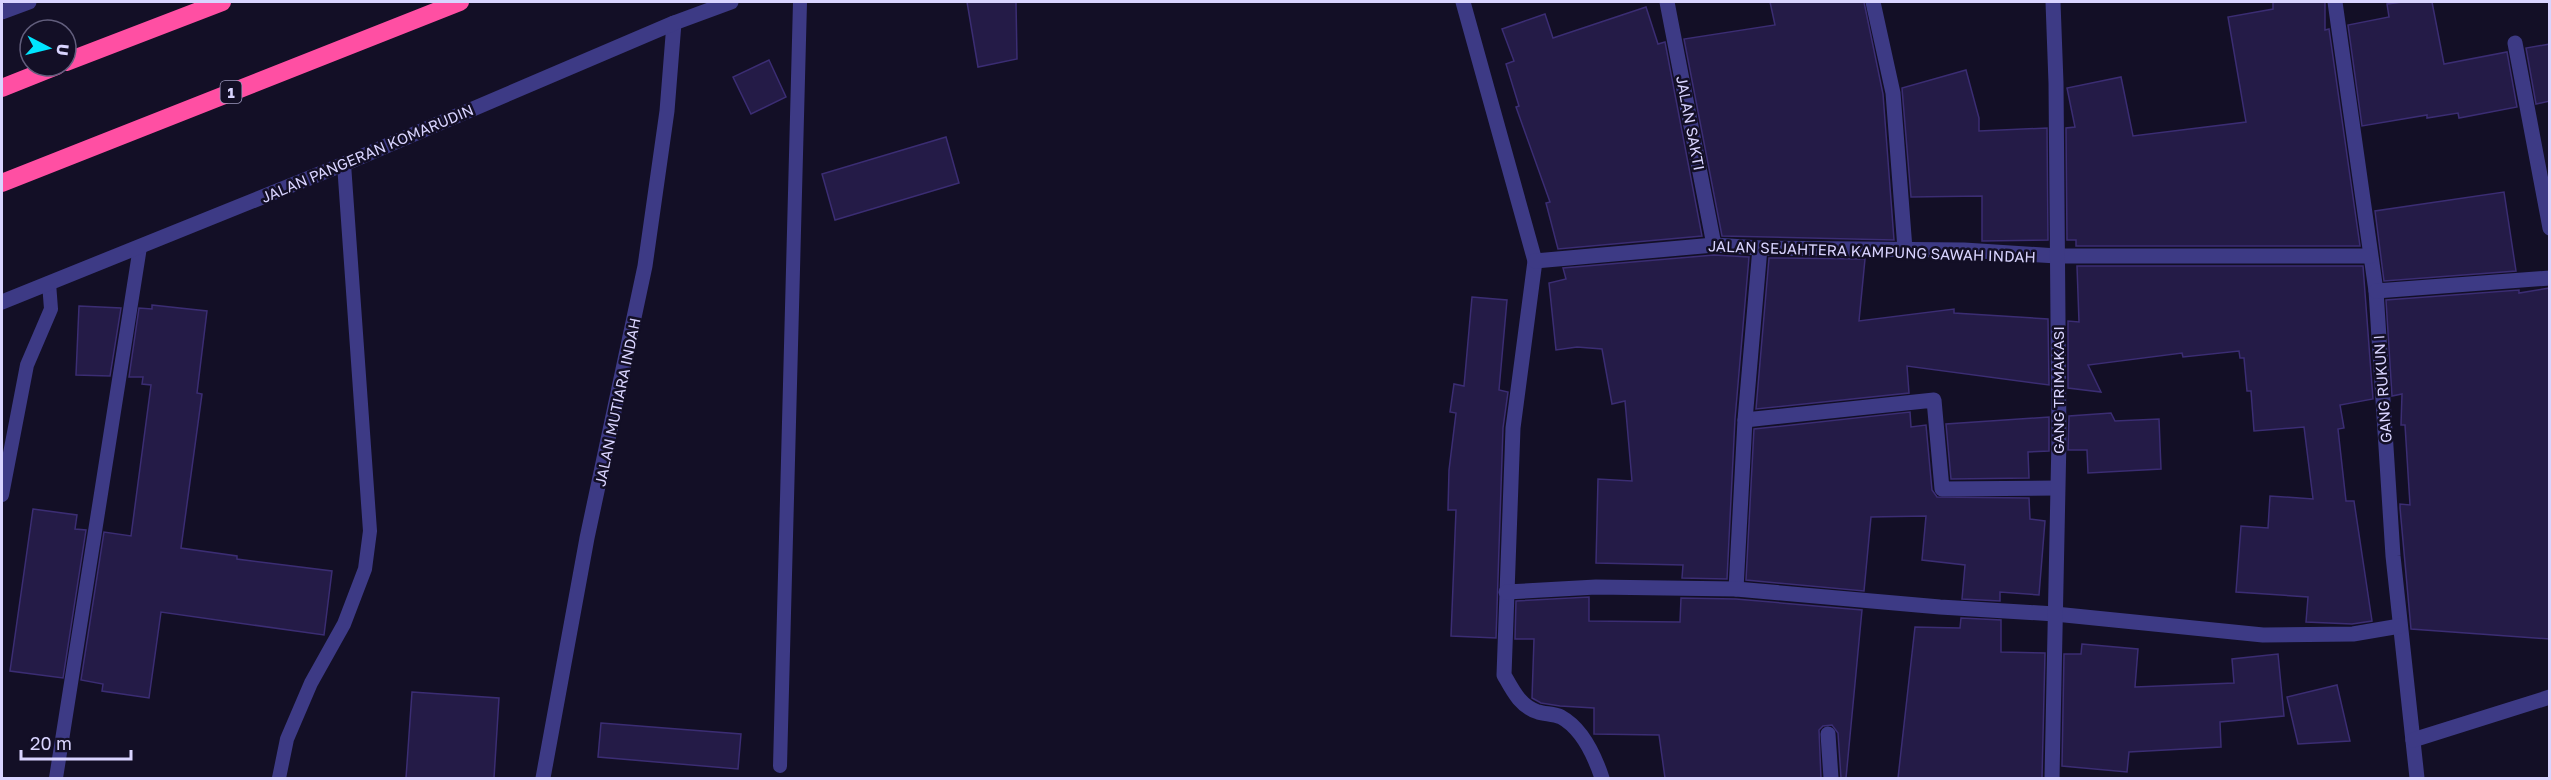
<svg xmlns="http://www.w3.org/2000/svg" width="2551" height="780" font-family="'Golos Text',sans-serif">
<style>
.building{fill:#241b47;stroke:#3b2d73;stroke-width:1.5}
.lines{fill:none;stroke-linecap:round;stroke-linejoin:round}
.service{stroke:#3d3a85;stroke-width:14}
.minor{stroke:#3d3a85;stroke-width:15}
.tertiary{stroke:#3d3a85;stroke-width:15}
.motorway{stroke:#ff4fa3;stroke-width:18}
.labels{text-anchor:middle;dominant-baseline:central;stroke-width:5;stroke-linejoin:round;paint-order:stroke}
.shield{fill:#130f26;stroke:#9e99be;stroke-width:1.5}
.shield-label{font-size:14px;font-weight:bold;fill:#d9d4ff}
.street-label{font-size:15px;fill:#d9d4ff;stroke:#130f26}
</style>
<rect width="100%" height="100%" fill="#130f26"/>
<g class="building">
<path d="M 967,2 L 1016,2 L 1017,59 L 978,67 Z"/>
<path d="M 1770,2 L 1864,2 L 1883,94 L 1894,240 L 1722,236 L 1684,39 L 1775,25 Z"/>
<path d="M 2273,2 L 2325,2 L 2325,30 L 2329,29 L 2360,246 L 2076,246 L 2076,240 L 2067,240 L 2066,128 L 2075,127 L 2067,88 L 2121,77 L 2133,136 L 2246,122 L 2228,17 L 2273,9 Z"/>
<path d="M 2403,2 L 2432,2 L 2444,64 L 2507,52 L 2517,107 L 2459,118 L 2458,113 L 2427,118 L 2427,115 L 2362,126 L 2348,25 L 2389,17 L 2387,4 Z"/>
<path d="M 1646,7 L 1658,44 L 1665,42 L 1702,236 L 1558,249 L 1546,203 L 1550,202 L 1516,107 L 1519,106 L 1506,64 L 1514,61 L 1502,29 L 1545,14 L 1553,38 Z"/>
<path d="M 2550,44 L 2550,101 L 2536,104 L 2526,48 Z"/>
<path d="M 769,60 L 786,97 L 751,114 L 733,77 Z"/>
<path d="M 1966,70 L 1979,118 L 1979,131 L 2047,128 L 2048,240 L 1982,241 L 1982,196 L 1911,197 L 1902,88 Z"/>
<path d="M 946,137 L 959,183 L 835,220 L 822,174 Z"/>
<path d="M 2504,192 L 2516,271 L 2384,281 L 2375,211 Z"/>
<path d="M 1714,255 L 1749,257 L 1735,419 L 1727,579 L 1682,578 L 1683,565 L 1596,563 L 1598,479 L 1632,481 L 1625,401 L 1612,404 L 1602,349 L 1577,347 L 1556,350 L 1549,283 L 1566,279 L 1563,268 Z"/>
<path d="M 1769,258 L 1865,259 L 1859,321 L 1954,309 L 1954,313 L 2048,319 L 2049,385 L 1907,366 L 1909,393 L 1756,409 Z"/>
<path d="M 2077,266 L 2363,266 L 2373,399 L 2340,405 L 2344,428 L 2338,429 L 2346,501 L 2354,501 L 2372,621 L 2352,624 L 2306,622 L 2308,597 L 2236,592 L 2241,526 L 2268,528 L 2270,496 L 2313,499 L 2304,427 L 2254,431 L 2251,391 L 2247,391 L 2244,358 L 2240,358 L 2239,351 L 2183,357 L 2182,353 L 2088,365 L 2101,392 L 2068,388 L 2068,321 L 2079,322 Z"/>
<path d="M 2550,288 L 2550,639 L 2411,629 L 2400,508 L 2400,504 L 2410,505 L 2405,425 L 2401,425 L 2402,394 L 2392,396 L 2386,300 L 2519,290 L 2519,293 Z"/>
<path d="M 1472,297 L 1507,300 L 1499,390 L 1508,392 L 1503,428 L 1496,638 L 1451,636 L 1456,510 L 1448,510 L 1449,470 L 1456,413 L 1450,412 L 1454,384 L 1464,386 Z"/>
<path d="M 152,305 L 207,311 L 197,393 L 202,394 L 181,548 L 237,556 L 237,559 L 332,571 L 324,635 L 161,612 L 149,698 L 102,691 L 103,684 L 81,680 L 104,532 L 131,536 L 151,385 L 142,384 L 143,377 L 129,377 L 139,308 L 152,309 Z"/>
<path d="M 79,306 L 121,308 L 110,376 L 76,375 Z"/>
<path d="M 1910,412 L 1911,427 L 1926,425 L 1932,490 L 1937,497 L 2029,498 L 2030,519 L 2045,521 L 2039,595 L 2000,592 L 2000,601 L 1962,599 L 1965,565 L 1922,560 L 1926,516 L 1871,517 L 1864,591 L 1746,580 L 1754,429 Z"/>
<path d="M 2111,413 L 2115,421 L 2159,419 L 2161,469 L 2088,473 L 2087,450 L 2068,450 L 2069,416 Z"/>
<path d="M 2049,417 L 2049,451 L 2028,452 L 2029,478 L 1951,479 L 1946,424 Z"/>
<path d="M 33,509 L 77,515 L 75,529 L 86,530 L 63,678 L 10,671 Z"/>
<path d="M 1589,597 L 1589,621 L 1680,622 L 1681,598 L 1736,599 L 1862,610 L 1846,778 L 1841,778 L 1838,733 L 1832,725 L 1823,726 L 1819,730 L 1821,778 L 1665,778 L 1659,735 L 1594,734 L 1594,708 L 1560,706 L 1541,703 L 1532,698 L 1534,639 L 1515,639 L 1516,601 Z"/>
<path d="M 1961,618 L 2001,620 L 2001,652 L 2045,653 L 2042,778 L 1898,778 L 1915,627 L 1960,628 Z"/>
<path d="M 2082,644 L 2138,649 L 2135,687 L 2234,683 L 2232,659 L 2278,654 L 2284,716 L 2220,722 L 2221,747 L 2129,752 L 2127,772 L 2062,766 L 2064,654 L 2081,654 Z"/>
<path d="M 2337,685 L 2350,741 L 2298,744 L 2287,697 Z"/>
<path d="M 412,692 L 499,698 L 494,778 L 406,778 Z"/>
<path d="M 601,723 L 741,734 L 738,769 L 598,757 Z"/>
</g>
<g class="lines">
<g class="service">
<path d="M 2,495 L 27,365 L 51,309 L 49,283"/>
<path d="M 780,766 L 800,2"/>
<path d="M 56,778 L 140,247"/>
<path d="M 279,778 L 287,739 L 311,683 L 344,624 L 365,569 L 370,531 L 344,164"/>
</g>
<g class="minor">
<path d="M 1463,2 L 1535,261 L 1513,428 L 1504,675 C 1513,691 1520,706 1538,712 C 1545,714 1555,714 1561,717 C 1583,729 1595,757 1602,778"/>
<path d="M 1667,2 L 1714,245"/>
<path d="M 1873,2 L 1893,93 L 1905,249"/>
<path d="M 2335,2 L 2376,291 L 2393,556 L 2417,778"/>
<path d="M 2515,43 L 2550,228"/>
<path d="M 1535,261 L 1714,245 L 1760,248 L 1964,250 L 2057,256 L 2370,256"/>
<path d="M 2376,291 L 2550,278"/>
<path d="M 1745,420 L 1934,400 L 1942,489 L 2057,488"/>
<path d="M 1736,589 L 1745,420 L 1760,248"/>
<path d="M 1506,592 L 1596,587 L 1736,589 L 1940,607 L 2055,614 L 2263,635 L 2353,634 L 2400,626"/>
<path d="M 1828,734 L 1831,778"/>
<path d="M 2413,740 L 2550,697"/>
<path d="M 543,778 L 587,538 L 645,266 L 667,111 L 674,23"/>
<path d="M 2052,778 L 2059,438 L 2056,83 L 2053,2"/>
</g>
<g class="tertiary">
<path d="M 2,12 L 29,2"/>
<path d="M 2,302 L 344,164 L 674,23 L 731,2"/>
</g>
<g class="motorway">
<path d="M 66,62 L 222,2"/>
<path d="M 2,88 L 57,66"/>
<path d="M 2,183 L 460,2"/>
</g>
</g>
<g class="labels">
<rect class="shield" x="220.5" y="81" width="21" height="22" rx="4.5"/>
<g class="shield-label">
<text x="231" y="92">1</text>
</g>
<g class="street-label">
<text transform="translate(1691 123) rotate(79)">JALAN SAKTI</text>
<text transform="translate(367 153) rotate(-23)">JALAN PANGERAN KOMARUDIN</text>
<text transform="translate(1872 251) rotate(2)">JALAN SEJAHTERA KAMPUNG SAWAH INDAH</text>
<text transform="translate(2382 389) rotate(-94)">GANG RUKUN I</text>
<text transform="translate(2058 390) rotate(-90)">GANG TRIMAKASI</text>
<text transform="translate(617 402) rotate(-78)">JALAN MUTIARA INDAH</text>
</g>
</g>
<rect width="2551" height="780" fill="none" stroke="#d9d4ff" stroke-width="6"/>
<g transform="translate(48 48) rotate(97)"><circle r="28" fill="#130f26" stroke="#625e7d" stroke-width="1.5"/>
<path d="M0-4.5L10 22L0 15L-10 22Z" fill="#00e5ff"/>
<text y="-9" font-size="16" font-weight="bold" text-anchor="middle" fill="#d9d4ff">U</text>
</g>
<path d="M21 750v9h110v-9" fill="none" stroke="#d9d4ff" stroke-width="3"/>
<text x="30" y="750" font-size="18" fill="#d9d4ff" stroke="#130f26" stroke-width="4.5" paint-order="stroke">20 m</text>
</svg>
